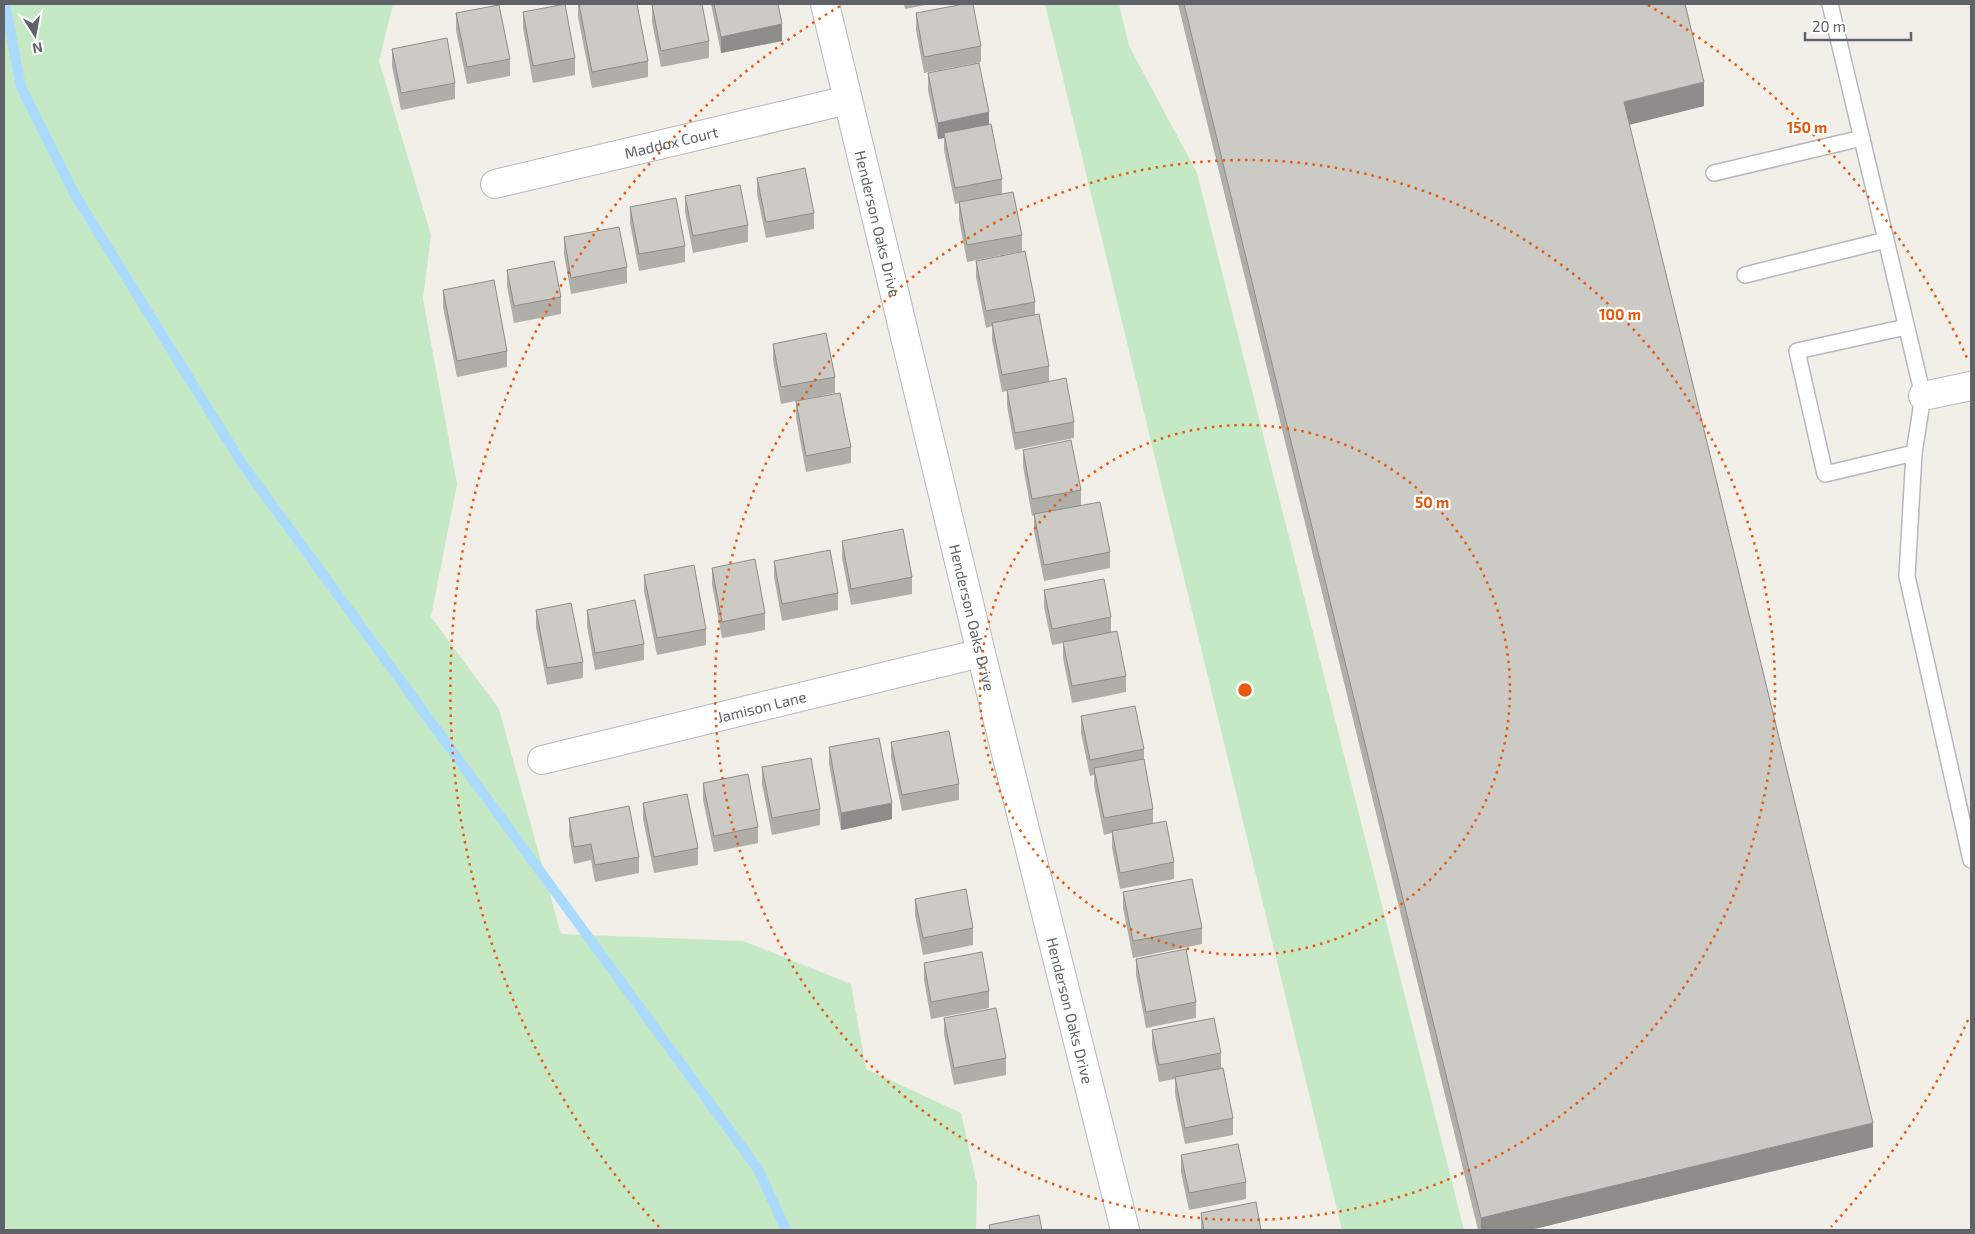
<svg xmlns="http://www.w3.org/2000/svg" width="1975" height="1234" font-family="'Exo 2',sans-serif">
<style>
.green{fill:#c5e8c5}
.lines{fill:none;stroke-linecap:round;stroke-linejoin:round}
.stream{stroke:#aadaff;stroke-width:10}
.service-casing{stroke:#b5b8bc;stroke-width:18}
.minor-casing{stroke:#b5b8bc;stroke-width:30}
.service{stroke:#fff;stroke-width:15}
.minor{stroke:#fff;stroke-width:28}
.wall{fill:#afaea9}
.shaded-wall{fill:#8f8d8a}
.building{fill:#cccac5;stroke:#8f8d8a}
.ring{fill:none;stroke:#e8590c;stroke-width:2.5;stroke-dasharray:2.5 5}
.labels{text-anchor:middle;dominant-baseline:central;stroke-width:4.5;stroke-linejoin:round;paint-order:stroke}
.street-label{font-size:15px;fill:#5f6368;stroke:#fff}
.centre{fill:#e8590c;stroke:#fff;stroke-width:2.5}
.ring-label{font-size:15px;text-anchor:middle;font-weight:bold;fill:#e8590c;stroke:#fff;stroke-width:4.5;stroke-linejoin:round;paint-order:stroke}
</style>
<rect width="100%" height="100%" fill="#f1efe8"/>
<g class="green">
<path d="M 4,4 L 393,4 L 379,61 L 431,235 L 423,299 L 457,484 L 431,617 L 499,709 L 561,934 L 743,941 L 851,984 L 866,1069 L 961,1113 L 977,1184 L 976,1230 L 4,1230 Z"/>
<path d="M 1045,4 L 1119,4 L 1129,46 L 1197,173 L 1464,1230 L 1342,1230 Z"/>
</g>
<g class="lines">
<path class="stream" d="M 5,4 L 21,87 L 75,195 L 243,465 L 758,1169 L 786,1230"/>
<defs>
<g id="service">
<path d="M 1830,4 L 1923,396 L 1914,453 L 1907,576 L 1971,860"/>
<path d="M 1714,173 L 1862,138"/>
<path d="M 1745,275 L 1886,240"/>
<path d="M 1906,327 L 1797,351 L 1825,474 L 1914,453"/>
</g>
<g id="minor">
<path id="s1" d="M 825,4 L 981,653 L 1125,1230"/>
<path id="s2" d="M 495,184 L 848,100"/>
<path d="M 1923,396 L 1971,386"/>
<path id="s3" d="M 542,760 L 981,653"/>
</g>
</defs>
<use href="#service" class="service-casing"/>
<use href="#minor" class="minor-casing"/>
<use href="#service" class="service"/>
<use href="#minor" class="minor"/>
</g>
<g class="wall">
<path d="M 578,4 L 637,4 L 648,61 L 648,77 L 592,88 L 578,17 Z"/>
<path d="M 711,4 L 778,4 L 782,41 L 721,53 Z"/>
<path d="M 904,4 L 931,4 L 905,9 Z"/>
<path d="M 1178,4 L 1685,4 L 1704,106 L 1629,125 L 1873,1147 L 1530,1230 L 1478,1230 Z"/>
<path d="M 652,5 L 709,41 L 709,58 L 661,67 L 652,22 Z"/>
<path d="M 523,12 L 575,58 L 575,75 L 533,83 L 523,28 Z"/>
<path d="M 456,13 L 510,59 L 510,76 L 467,84 L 456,30 Z"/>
<path d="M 916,13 L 981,46 L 981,62 L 924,73 L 916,30 Z"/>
<path d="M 392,49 L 455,83 L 455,99 L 401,110 L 392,66 Z"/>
<path d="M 928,73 L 989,125 L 1002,179 L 1002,194 L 1022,235 L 1022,251 L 967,262 L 959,219 L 959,203 L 955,204 L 944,150 L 944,138 L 938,139 L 928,90 Z"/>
<path d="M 757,178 L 814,213 L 814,229 L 766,238 L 757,194 Z"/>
<path d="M 685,196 L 748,225 L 748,242 L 693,253 L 685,212 Z"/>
<path d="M 630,207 L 685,246 L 685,262 L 639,271 L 630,223 Z"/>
<path d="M 564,237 L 627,267 L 627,283 L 571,294 L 564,254 Z"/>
<path d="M 976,261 L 1035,302 L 1035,315 L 1049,366 L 1049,382 L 1074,422 L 1074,438 L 1015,450 L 1007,406 L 1007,391 L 1002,392 L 992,340 L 992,326 L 986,328 L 976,277 Z"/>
<path d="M 507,270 L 561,297 L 561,314 L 514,323 L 507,286 Z"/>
<path d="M 443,290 L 507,351 L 507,367 L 457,377 L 443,307 Z"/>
<path d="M 773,344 L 835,377 L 835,393 L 781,404 L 773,360 Z"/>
<path d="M 796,401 L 851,447 L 851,463 L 806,472 L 796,418 Z"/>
<path d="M 1023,450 L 1081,490 L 1081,505 L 1110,552 L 1110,568 L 1044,581 L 1034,531 L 1034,515 L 1032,516 L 1023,466 Z"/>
<path d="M 842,541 L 912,577 L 912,594 L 851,605 L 842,558 Z"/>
<path d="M 774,561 L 838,593 L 838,610 L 782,621 L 774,577 Z"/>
<path d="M 712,568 L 765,613 L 765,630 L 722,638 L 712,584 Z"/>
<path d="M 644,575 L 706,629 L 706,645 L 657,655 L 644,591 Z"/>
<path d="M 1044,590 L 1111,617 L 1111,632 L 1126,676 L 1126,692 L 1072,703 L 1063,658 L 1063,643 L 1052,645 L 1044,607 Z"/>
<path d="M 536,610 L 583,662 L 583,678 L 547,685 L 536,627 Z"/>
<path d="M 587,610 L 644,644 L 644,660 L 595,670 L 587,626 Z"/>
<path d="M 1081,716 L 1144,749 L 1144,759 L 1153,809 L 1153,823 L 1174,862 L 1174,879 L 1120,889 L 1112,848 L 1112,833 L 1104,835 L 1094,785 L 1094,775 L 1090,776 L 1081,733 Z"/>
<path d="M 891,742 L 959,784 L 959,800 L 902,811 L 891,758 Z"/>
<path d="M 829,747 L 892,819 L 841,830 L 829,764 Z"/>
<path d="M 762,767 L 820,809 L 820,825 L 772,835 L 762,784 Z"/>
<path d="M 703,783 L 758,827 L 758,843 L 714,852 L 703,800 Z"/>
<path d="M 643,803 L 698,848 L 698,865 L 654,873 L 643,819 Z"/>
<path d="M 569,818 L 639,857 L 639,873 L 595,882 L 591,860 L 574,864 L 569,835 Z"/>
<path d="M 1123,892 L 1202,928 L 1202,944 L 1133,958 L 1123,908 Z"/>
<path d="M 915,899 L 973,928 L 973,945 L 923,955 L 915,915 Z"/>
<path d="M 1136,959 L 1196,1002 L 1196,1018 L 1146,1028 L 1136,975 Z"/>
<path d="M 924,963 L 989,991 L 989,1008 L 931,1019 L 924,980 Z"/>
<path d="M 944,1018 L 1006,1058 L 1006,1075 L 954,1085 L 944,1034 Z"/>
<path d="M 1152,1030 L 1221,1053 L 1221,1068 L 1233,1118 L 1233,1135 L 1185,1144 L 1175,1094 L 1175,1079 L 1159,1082 L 1152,1046 Z"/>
<path d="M 1181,1155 L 1246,1182 L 1246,1199 L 1189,1210 L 1181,1172 Z"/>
<path d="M 1201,1213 L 1261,1230 L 1201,1230 Z"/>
</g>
<g class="shaded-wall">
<path d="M 782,24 L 782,41 L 721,53 L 721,37 Z"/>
<path d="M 1704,82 L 1704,106 L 1624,126 L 1624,102 Z"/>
<path d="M 989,112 L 989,129 L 944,133 L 944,138 L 938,139 L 938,123 Z"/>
<path d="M 892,803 L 892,819 L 841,830 L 841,813 Z"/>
<path d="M 1873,1123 L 1873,1147 L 1530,1230 L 1481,1230 L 1481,1218 Z"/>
</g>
<g class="building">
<path d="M 565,4 L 575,58 L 533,66 L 523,12 Z"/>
<path d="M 579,4 L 637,4 L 648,61 L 592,72 Z"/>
<path d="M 659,4 L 702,4 L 709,41 L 661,51 L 652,5 Z"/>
<path d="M 714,4 L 778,4 L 782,24 L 721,37 Z"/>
<path d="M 964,4 L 973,4 L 981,46 L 924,57 L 916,13 Z"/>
<path d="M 1184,4 L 1685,4 L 1704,82 L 1624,102 L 1873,1123 L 1481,1218 Z"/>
<path d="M 499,5 L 510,59 L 467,67 L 456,13 Z"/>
<path d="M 447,38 L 455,83 L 401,93 L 392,49 Z"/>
<path d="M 979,63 L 989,112 L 938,123 L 928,73 Z"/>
<path d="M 991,124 L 1002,179 L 955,188 L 944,133 Z"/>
<path d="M 805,168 L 814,213 L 766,222 L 757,178 Z"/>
<path d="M 740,185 L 748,225 L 693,236 L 685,196 Z"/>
<path d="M 1013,192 L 1022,235 L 967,245 L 959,202 Z"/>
<path d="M 676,198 L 685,246 L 639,254 L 630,207 Z"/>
<path d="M 619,227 L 627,267 L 571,278 L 564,237 Z"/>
<path d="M 1025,251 L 1035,302 L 986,311 L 976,261 Z"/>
<path d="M 554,261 L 561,297 L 514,306 L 507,270 Z"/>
<path d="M 494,280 L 507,351 L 457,361 L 443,290 Z"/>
<path d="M 1039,314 L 1049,366 L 1002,375 L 992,323 Z"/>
<path d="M 826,333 L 835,377 L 781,387 L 773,344 Z"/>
<path d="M 1066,378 L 1074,422 L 1015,433 L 1007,390 Z"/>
<path d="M 840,393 L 851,447 L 806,456 L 796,401 Z"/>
<path d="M 1071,440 L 1081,490 L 1032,499 L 1023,450 Z"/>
<path d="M 1100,502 L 1110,552 L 1044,565 L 1034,514 Z"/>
<path d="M 903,529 L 912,577 L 851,589 L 842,541 Z"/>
<path d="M 830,550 L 838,593 L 782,604 L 774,561 Z"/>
<path d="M 755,559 L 765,613 L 722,622 L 712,568 Z"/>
<path d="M 694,565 L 706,629 L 657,638 L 644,575 Z"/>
<path d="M 1104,579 L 1111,617 L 1052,629 L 1044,590 Z"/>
<path d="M 635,600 L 644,644 L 595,653 L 587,610 Z"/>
<path d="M 571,603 L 583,662 L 547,668 L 536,610 Z"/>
<path d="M 1117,631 L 1126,676 L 1072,686 L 1063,642 Z"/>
<path d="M 1135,706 L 1144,749 L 1090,760 L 1081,716 Z"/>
<path d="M 949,731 L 959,784 L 902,795 L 891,742 Z"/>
<path d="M 879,738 L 892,803 L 841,813 L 829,747 Z"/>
<path d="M 811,758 L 820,809 L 772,818 L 762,767 Z"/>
<path d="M 1144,759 L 1153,809 L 1104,818 L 1094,768 Z"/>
<path d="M 748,774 L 758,827 L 714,836 L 703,783 Z"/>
<path d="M 687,794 L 698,848 L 654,857 L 643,803 Z"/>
<path d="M 629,806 L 639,857 L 595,865 L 591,844 L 574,847 L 569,818 Z"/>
<path d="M 1166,821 L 1174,862 L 1120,873 L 1112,831 Z"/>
<path d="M 1192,879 L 1202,928 L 1133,941 L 1123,892 Z"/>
<path d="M 966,889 L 973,928 L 923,938 L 915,899 Z"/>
<path d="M 1186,949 L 1196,1002 L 1146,1012 L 1136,959 Z"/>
<path d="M 982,952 L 989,991 L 931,1002 L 924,963 Z"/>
<path d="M 996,1008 L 1006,1058 L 954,1068 L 944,1018 Z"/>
<path d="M 1214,1018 L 1221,1053 L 1159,1065 L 1152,1030 Z"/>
<path d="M 1223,1068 L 1233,1118 L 1185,1128 L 1175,1077 Z"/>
<path d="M 1238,1144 L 1246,1182 L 1189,1193 L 1181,1155 Z"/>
<path d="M 1256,1202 L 1261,1230 L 1204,1230 L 1201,1213 Z"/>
<path d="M 1039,1215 L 1042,1230 L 990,1230 L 989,1225 Z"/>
</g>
<g class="ring">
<circle cx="1245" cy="690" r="265"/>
<circle cx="1245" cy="690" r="530"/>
<path d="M1968 1020A795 795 0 0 1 1831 1227M659 1227A795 795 0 0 1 842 5M1648 5A795 795 0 0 1 1968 360"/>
</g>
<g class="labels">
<g class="street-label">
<text stroke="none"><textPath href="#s2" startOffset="181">Maddox Court</textPath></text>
<text stroke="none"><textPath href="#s1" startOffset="226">Henderson Oaks Drive</textPath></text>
<text stroke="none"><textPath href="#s1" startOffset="631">Henderson Oaks Drive</textPath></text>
<text stroke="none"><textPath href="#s3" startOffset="226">Jamison Lane</textPath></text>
<text stroke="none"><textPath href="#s1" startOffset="1036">Henderson Oaks Drive</textPath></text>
</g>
</g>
<circle cx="1245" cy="690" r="8" class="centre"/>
<g class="ring-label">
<text x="1807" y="133">150 m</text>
<text x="1620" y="320">100 m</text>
<text x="1432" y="508">50 m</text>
</g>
<rect width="1975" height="1234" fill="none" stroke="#5f6368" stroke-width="10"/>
<g transform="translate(35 35) rotate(169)" stroke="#ffffff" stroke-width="4" paint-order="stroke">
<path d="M0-4L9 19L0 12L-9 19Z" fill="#5f6368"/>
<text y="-8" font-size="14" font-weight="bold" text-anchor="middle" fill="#5f6368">N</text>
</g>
<path d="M1805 32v8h106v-8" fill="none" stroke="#5f6368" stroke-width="2.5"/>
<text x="1812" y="32" font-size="15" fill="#5f6368" stroke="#ffffff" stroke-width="4" paint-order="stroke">20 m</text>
</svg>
